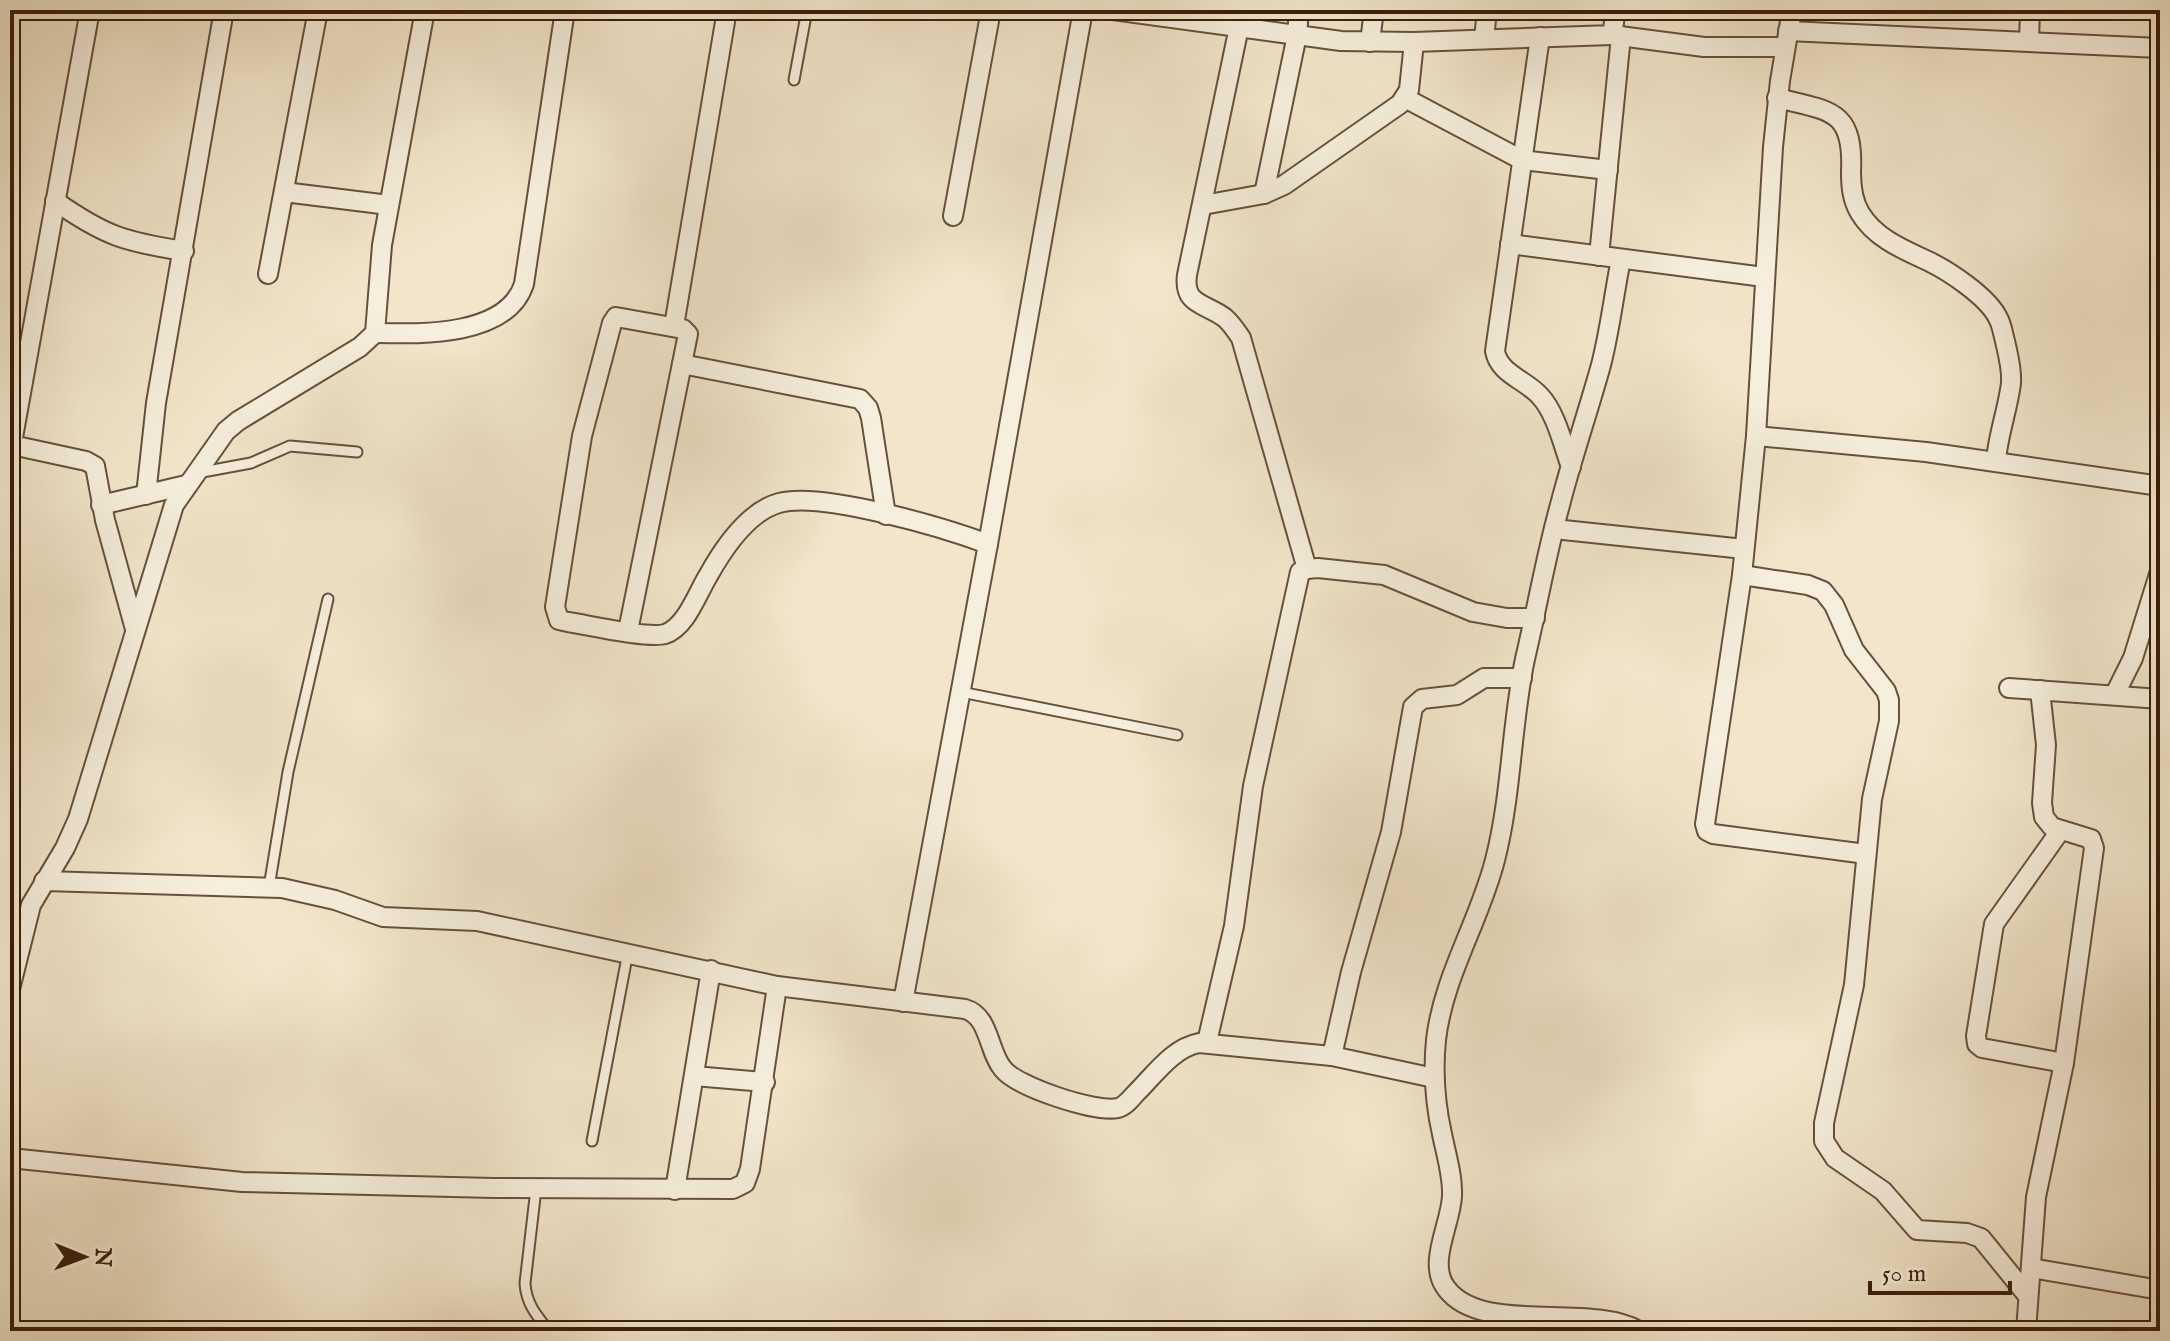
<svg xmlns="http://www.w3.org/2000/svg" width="2170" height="1341" font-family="'IM FELL English',serif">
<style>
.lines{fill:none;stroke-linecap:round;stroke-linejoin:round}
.lane-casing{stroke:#68503b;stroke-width:13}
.street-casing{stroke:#68503b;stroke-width:22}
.lane{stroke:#f6efdd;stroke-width:9}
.street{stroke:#f6efdd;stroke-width:18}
</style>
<rect width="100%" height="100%" fill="#f1e6cb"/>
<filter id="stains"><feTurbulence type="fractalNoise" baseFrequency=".0025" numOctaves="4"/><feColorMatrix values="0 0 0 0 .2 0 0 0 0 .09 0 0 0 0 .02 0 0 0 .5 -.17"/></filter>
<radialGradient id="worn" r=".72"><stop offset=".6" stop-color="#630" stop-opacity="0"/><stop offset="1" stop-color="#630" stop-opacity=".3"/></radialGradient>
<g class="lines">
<defs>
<g id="lane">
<path d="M 794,80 L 807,10"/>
<path d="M 197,473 L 251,463 L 290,446 L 357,452"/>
<path d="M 961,692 L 1177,735"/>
<path d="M 269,887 L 288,772 L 328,599"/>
<path d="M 592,1141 L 628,952"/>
<path d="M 536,1189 L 525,1283 C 526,1303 536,1315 549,1331"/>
</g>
<g id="street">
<path d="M 1113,10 L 1341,41 L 1414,42 L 1612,35 L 1616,10"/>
<path d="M 1792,10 L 1780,81 L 1773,147 L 1756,436 L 1742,575 L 1705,824 L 1707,831 L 1713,834 L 1866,854"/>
<path d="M 1239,27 L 1187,275 C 1183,306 1206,303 1225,318 C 1232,324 1236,331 1241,338 L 1307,569"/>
<path d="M 1788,31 L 2160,48"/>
<path d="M 1612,35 L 1704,47 L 1784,47"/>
<path d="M 1540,37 L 1495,351 C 1499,374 1526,380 1540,396 C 1556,413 1563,445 1571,467"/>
<path d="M 1484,39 L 1487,10"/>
<path d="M 2029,41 L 2030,10"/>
<path d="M 1370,42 L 1374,10"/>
<path d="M 1405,98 L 1522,160 L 1608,170"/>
<path d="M 1777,98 C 1830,111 1854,109 1851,172 C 1851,186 1852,200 1860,213 C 1875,238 1902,249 1928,261 C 1949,271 1988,297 1998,318 C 2002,325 2003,334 2005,341 C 2008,355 2012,368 2011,383 C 2008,409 1998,434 1996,461"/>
<path d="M 284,192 L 389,205"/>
<path d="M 1264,194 L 1297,35 L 1299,10"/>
<path d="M 55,201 C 105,236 125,242 184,251"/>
<path d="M 1203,205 L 1264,194 L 1284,185 L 1400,104 L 1409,90 L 1414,42"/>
<path d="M 953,216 L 991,10"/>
<path d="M 1510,244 L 1764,277"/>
<path d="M 1599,256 L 1621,36"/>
<path d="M 1621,259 C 1614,294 1610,330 1601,365 C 1588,412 1572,458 1560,505 C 1546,555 1537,608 1525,659 C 1511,725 1512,794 1495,860 C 1480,920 1443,977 1436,1040 C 1433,1071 1435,1103 1442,1134 C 1446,1154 1453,1176 1452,1196 C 1451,1224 1427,1263 1446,1288 C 1481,1336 1588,1302 1639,1331"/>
<path d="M 268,274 L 318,10"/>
<path d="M 674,326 L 727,10"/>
<path d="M 375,333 C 420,334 507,337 524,284 L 565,10"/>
<path d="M 682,364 L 860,399 L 868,408 L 871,418 L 886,515"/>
<path d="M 1756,436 L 1926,452 L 2160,486"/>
<path d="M 12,445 L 86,461 L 95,466 L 105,520 L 135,629"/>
<path d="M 10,454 L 90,10"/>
<path d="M 146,495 L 156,403 L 224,10"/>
<path d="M 101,505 L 186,485"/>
<path d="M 1554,529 L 1744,549"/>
<path d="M 1742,575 L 1808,585 L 1823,591 L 1834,605 L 1854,650 L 1886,691 L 1889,700 L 1889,721 L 1872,799 L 1854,985 L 1824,1123 L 1824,1141 L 1835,1158 L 1883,1191 L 1917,1230 L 1967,1233 L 1981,1238 L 2028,1296"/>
<path d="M 628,631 L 688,334 L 683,329 L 616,317 L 612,323 L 582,436 L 555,607 L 559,620 L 568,622 C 588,625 648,639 665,634 C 686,627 697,594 708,576 C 723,549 747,512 779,503 C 821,491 945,528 988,544"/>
<path d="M 2009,688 L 2160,699"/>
<path d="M 2115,694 L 2133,658 L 2160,571"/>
<path d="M 2060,831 L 1994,924 L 1976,1036 L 1977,1044 L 1982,1048 L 2064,1063"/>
<path d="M 44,881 L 282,888 L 335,900 L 383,917 L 477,921 L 777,986 L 965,1009 C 990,1016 988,1052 1003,1069 C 1017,1087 1096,1113 1118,1108 C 1126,1106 1132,1097 1137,1092 C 1155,1074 1173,1048 1199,1043 L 1332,1056 L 1434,1078"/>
<path d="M 10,989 L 31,905 L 65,848 L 78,819 L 174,505 L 226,431 L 238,421 L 360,347 L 375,333 L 382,245 L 425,10"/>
<path d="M 903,1002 L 988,544 L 1083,10"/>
<path d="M 1207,1042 L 1234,926 L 1253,786 L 1300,572 L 1307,569 L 1318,568 L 1384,575 L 1473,612 L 1507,618 L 1535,618"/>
<path d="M 1332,1056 L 1351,972 L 1391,832 L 1413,707 L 1422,699 L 1457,695 L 1484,678 L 1522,678"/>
<path d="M 694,1076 L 765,1082"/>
<path d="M 10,1158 L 242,1182 L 494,1188 L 733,1189 L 745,1183 L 750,1169 L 777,986"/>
<path d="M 675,1190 L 711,970"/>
<path d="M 2031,1268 L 2160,1290"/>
<path d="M 2026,1331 L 2036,1197 L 2064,1063 L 2094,848 L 2091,839 L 2052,827 L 2044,817 L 2042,803 L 2046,745 L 2040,690"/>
</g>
</defs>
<use href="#lane" class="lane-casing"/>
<use href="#street" class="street-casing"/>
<use href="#lane" class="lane"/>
<use href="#street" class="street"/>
</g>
<rect width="2170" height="1341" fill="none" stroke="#f1e6cb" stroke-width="40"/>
<rect x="12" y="12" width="2146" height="1317" fill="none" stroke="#3a1e0b" stroke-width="4"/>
<rect x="20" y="20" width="2130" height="1301" fill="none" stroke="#3a1e0b" stroke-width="2"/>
<g transform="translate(84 1257) rotate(91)" stroke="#f6efdd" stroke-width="6" paint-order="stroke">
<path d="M0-6L14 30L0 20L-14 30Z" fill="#3a1e0b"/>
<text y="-12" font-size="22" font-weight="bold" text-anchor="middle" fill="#3a1e0b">N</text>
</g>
<path d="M1870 1281v12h140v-12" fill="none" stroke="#3a1e0b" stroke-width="4"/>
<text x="1882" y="1281" font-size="24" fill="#3a1e0b" stroke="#f6efdd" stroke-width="6" paint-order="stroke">50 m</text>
<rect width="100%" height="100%" filter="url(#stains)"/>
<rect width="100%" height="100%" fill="url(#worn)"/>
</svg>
